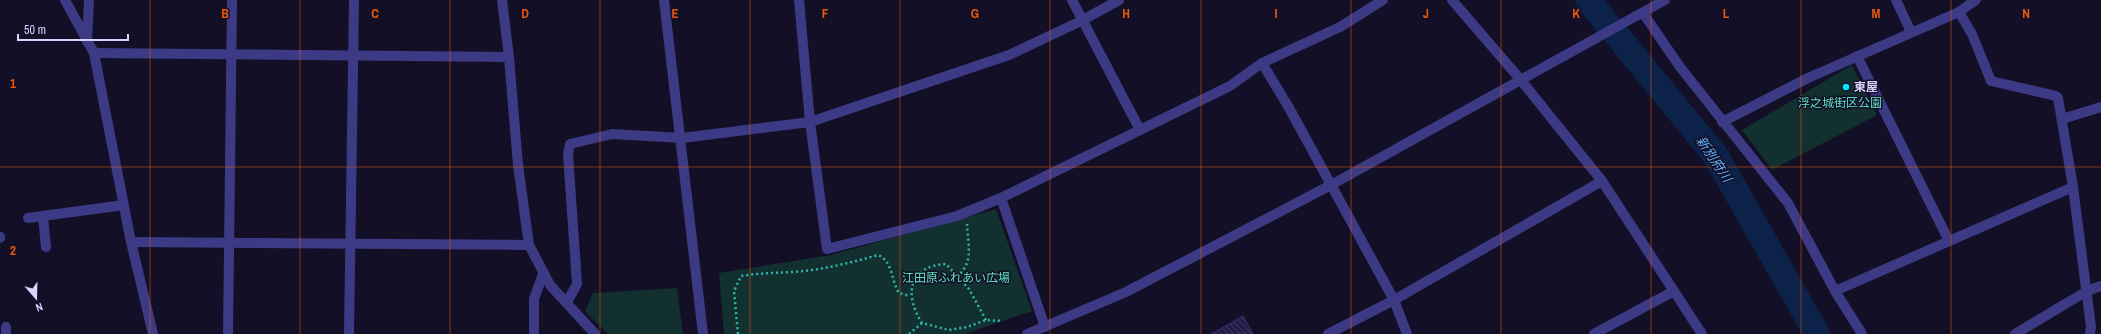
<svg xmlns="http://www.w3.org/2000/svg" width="2101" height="334" font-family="'Archivo Narrow','Noto Sans JP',sans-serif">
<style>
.green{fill:#12302f}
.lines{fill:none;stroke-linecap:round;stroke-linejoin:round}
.river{stroke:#0c2248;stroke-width:26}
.building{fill:url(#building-back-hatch);stroke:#3b2d73}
.path{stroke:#2fb8b0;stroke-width:2.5;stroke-dasharray:2 3;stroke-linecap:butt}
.minor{stroke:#3d3a85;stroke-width:10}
.grid{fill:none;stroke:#e8590c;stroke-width:1;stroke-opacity:0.55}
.poi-dot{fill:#00e5ff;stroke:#130f26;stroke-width:1.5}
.labels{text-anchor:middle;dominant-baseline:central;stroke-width:3;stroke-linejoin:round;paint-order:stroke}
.poi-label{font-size:12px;font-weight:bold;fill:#d9d4ff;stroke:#130f26;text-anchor:start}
.park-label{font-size:12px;fill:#5fe0c0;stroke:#130f26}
.water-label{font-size:13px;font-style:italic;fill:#62b6ff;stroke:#130f26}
.grid-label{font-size:13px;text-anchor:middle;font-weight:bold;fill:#e8590c;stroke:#130f26;stroke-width:3;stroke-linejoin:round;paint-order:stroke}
</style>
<defs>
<pattern id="building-back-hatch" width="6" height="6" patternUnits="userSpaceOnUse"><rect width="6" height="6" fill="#241b47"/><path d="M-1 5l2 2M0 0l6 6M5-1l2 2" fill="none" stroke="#433b63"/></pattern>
</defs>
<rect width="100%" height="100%" fill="#130f26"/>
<g class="green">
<path d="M 1852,65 L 1877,115 L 1772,170 L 1742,130 Z"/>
<path d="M 996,209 L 1032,311 L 965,334 L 724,334 L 719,273 L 831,255 Z"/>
<path d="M 677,288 L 683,334 L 608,334 L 585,311 L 593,293 Z"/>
</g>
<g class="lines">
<path class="river" d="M 1588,0 L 1716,156 L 1817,334"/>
</g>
<path class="building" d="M 1243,316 L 1253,334 L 1211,334 Z"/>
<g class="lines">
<g class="path">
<path d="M 957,277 C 974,262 968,245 967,224"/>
<path d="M 986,320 L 969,289 L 946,264 C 908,266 904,295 922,323 L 949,330 L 967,327 L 986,320 L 1002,321"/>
<path d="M 738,334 L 734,291 L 741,276 C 759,273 775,273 793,272 C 822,270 850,263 878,255 C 893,261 891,281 899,293 L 910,296"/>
<path d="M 909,334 L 922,323"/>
</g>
<g class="minor">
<path d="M 65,0 L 94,53 L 131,242 L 153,334"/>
<path d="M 502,0 L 509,57 L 518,165 L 529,245 L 550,285 L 595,334"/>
<path d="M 664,0 L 703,334"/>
<path d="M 799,0 L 810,122 L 827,249 L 957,216 L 1001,198 L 1230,86 L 1262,63 L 1340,27 L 1383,0"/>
<path d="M 1072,0 L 1140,130"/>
<path d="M 1452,0 L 1520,79 L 1602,181 L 1702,334"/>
<path d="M 1896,0 L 1911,32"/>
<path d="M 1959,12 L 1972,34 L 1991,81 L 2056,96 L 2058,98 L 2073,187 L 2091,327 L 2090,334"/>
<path d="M 1643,13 L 1680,67 L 1788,203 L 1835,291 L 1862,334"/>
<path d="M 87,41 L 89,0"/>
<path d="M 94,53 L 509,57"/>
<path d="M 1857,56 L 1949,241"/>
<path d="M 1262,63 L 1288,106 L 1394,300 L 1407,334"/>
<path d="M 2062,119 L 2101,107"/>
<path d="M 1722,122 L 1808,78 L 1959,12 L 1976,0"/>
<path d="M 1001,198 L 1045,327"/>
<path d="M 43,216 L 46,247"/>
<path d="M 28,218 L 124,205"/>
<path d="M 0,237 L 0,238"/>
<path d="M 131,242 L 529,245"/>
<path d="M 1835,291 L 2073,187"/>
<path d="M 567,302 L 577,284 L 568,154 L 570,144 L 612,134 L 682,138 L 810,122 L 1009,55 L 1081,21 L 1119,0"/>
<path d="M 6,327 L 6,334"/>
<path d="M 228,334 L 232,0"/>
<path d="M 349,334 L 354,0"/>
<path d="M 534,334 L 534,299 L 543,274"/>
<path d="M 1027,334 L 1126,292 L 1331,185 L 1665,0"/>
<path d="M 1328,334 L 1394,300 L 1602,181"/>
<path d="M 1594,334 L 1674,291"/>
<path d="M 2015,334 L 2087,291 L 2101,286"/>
</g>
</g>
<path class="grid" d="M 150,0 L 150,334M 300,0 L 300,334M 450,0 L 450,334M 600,0 L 600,334M 750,0 L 750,334M 900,0 L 900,334M 1050,0 L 1050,334M 1201,0 L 1201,334M 1351,0 L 1351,334M 1501,0 L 1501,334M 1651,0 L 1651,334M 1801,0 L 1801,334M 1951,0 L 1951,334M 0,167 L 2101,167"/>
<circle class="poi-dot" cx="1846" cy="87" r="4"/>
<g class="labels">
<g class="poi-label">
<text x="1854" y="87">東屋</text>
</g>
<g class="park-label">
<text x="1840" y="103">浮之城街区公園</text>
<text x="956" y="278">江田原ふれあい広場</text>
</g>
<g class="water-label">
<text transform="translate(1714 159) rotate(56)">新別府川</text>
</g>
</g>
<g class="grid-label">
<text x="225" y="18">B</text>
<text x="375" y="18">C</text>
<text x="525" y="18">D</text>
<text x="675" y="18">E</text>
<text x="825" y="18">F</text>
<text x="975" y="18">G</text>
<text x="1126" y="18">H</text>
<text x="1276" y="18">I</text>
<text x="1426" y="18">J</text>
<text x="1576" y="18">K</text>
<text x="1726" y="18">L</text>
<text x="1876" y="18">M</text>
<text x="2026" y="18">N</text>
<text x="13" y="88">1</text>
<text x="13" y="255">2</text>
</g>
<g transform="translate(36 298) rotate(160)" stroke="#130f26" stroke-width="3" paint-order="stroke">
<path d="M0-3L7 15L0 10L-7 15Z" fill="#d9d4ff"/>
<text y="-6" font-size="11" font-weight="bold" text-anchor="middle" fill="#d9d4ff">N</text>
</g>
<path d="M18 34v6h110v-6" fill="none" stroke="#d9d4ff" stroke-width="2"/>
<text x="24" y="34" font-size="12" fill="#d9d4ff" stroke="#130f26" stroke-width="3" paint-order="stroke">50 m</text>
</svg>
